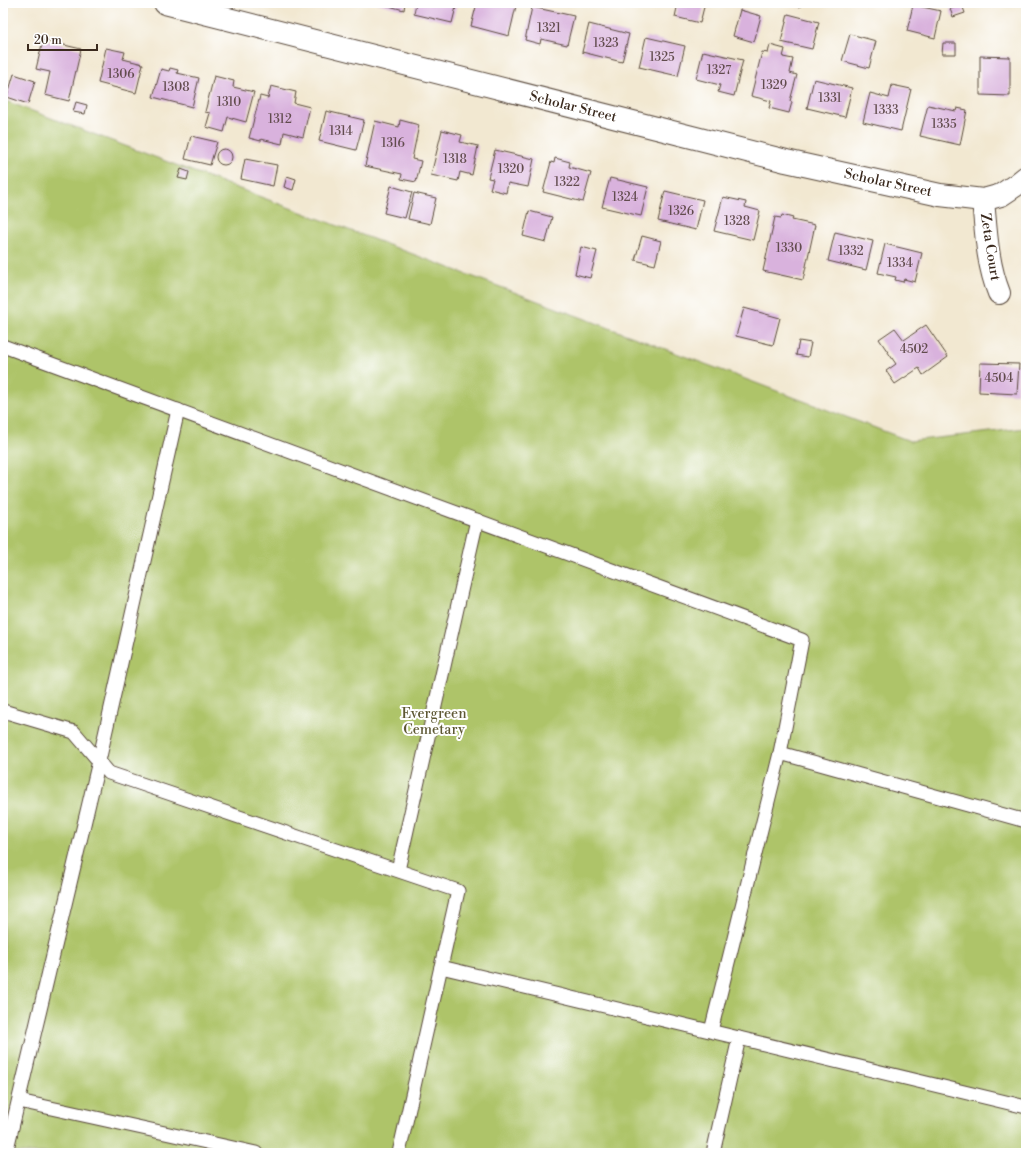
<svg xmlns="http://www.w3.org/2000/svg" width="1029" height="1156" font-family="'Libre Bodoni',serif">
<style>
.green{fill:#aec469;stroke:#747744}
.building{fill:#d9b2dd}
.lines{fill:none;stroke-linecap:round;stroke-linejoin:round}
.lane-casing{stroke:#564639;stroke-width:15}
.street-casing{stroke:#564639;stroke-width:24}
.lane{stroke:#fff;stroke-width:13}
.street{stroke:#fff;stroke-width:22}
.labels{text-anchor:middle;dominant-baseline:central;stroke-width:4;stroke-linejoin:round;paint-order:stroke}
.number-label{font-size:12px;fill:#624c4e}
.street-label{font-size:14px;fill:#3b2a1e;stroke:#fff}
.park-label{font-size:14px;fill:#5e5834;stroke:#fff}
</style>
<rect width="100%" height="100%" fill="#fff"/>
<filter id="ink" filterUnits="userSpaceOnUse"><feTurbulence type="fractalNoise" baseFrequency=".025" numOctaves="2"/><feDisplacementMap in="SourceGraphic" scale="8" xChannelSelector="R" yChannelSelector="G"/><feConvolveMatrix kernelMatrix="1 2 1 2 8 2 1 2 1" color-interpolation-filters="sRGB"/></filter>
<filter id="wash" filterUnits="userSpaceOnUse"><feTurbulence type="fractalNoise" baseFrequency=".012" numOctaves="4" result="noise"/><feDisplacementMap in="SourceGraphic" scale="16" xChannelSelector="R" yChannelSelector="G"/><feGaussianBlur stdDeviation="0.9" result="paint"/><feColorMatrix in="noise" values="0 0 0 0 0 0 0 0 0 0 0 0 0 0 0 0 0 1.4 0 .05"/><feComposite in="paint" operator="in"/></filter>
<g filter="url(#wash)">
<rect width="100%" height="100%" fill="#f2e8d1"/>
<path class="green" d="M 3,100 L 910,441 L 1026,428 L 1026,1153 L 3,1153 Z"/>
<g id="blocks">
<g class="building">
<path d="M 377,3 L 405,3 L 404,10 Z"/>
<path d="M 416,3 L 457,3 L 452,23 L 414,14 Z"/>
<path d="M 477,3 L 504,3 L 516,6 L 509,36 L 471,26 Z"/>
<path d="M 678,3 L 705,3 L 700,23 L 675,17 Z"/>
<path d="M 786,3 L 801,3 L 800,7 Z"/>
<path d="M 913,5 L 941,11 L 935,38 L 907,31 Z"/>
<path d="M 962,5 L 965,13 L 953,17 L 950,9 Z"/>
<path d="M 532,7 L 574,16 L 567,45 L 541,39 L 540,44 L 525,40 Z"/>
<path d="M 740,10 L 761,16 L 754,42 L 733,36 Z"/>
<path d="M 788,14 L 819,22 L 812,49 L 781,42 Z"/>
<path d="M 589,24 L 629,34 L 622,62 L 582,52 Z"/>
<path d="M 850,34 L 876,41 L 869,68 L 842,61 Z"/>
<path d="M 646,37 L 685,46 L 678,76 L 639,67 Z"/>
<path d="M 43,40 L 81,49 L 69,101 L 45,95 L 50,72 L 36,69 Z"/>
<path d="M 943,43 L 956,43 L 956,54 L 942,54 Z"/>
<path d="M 770,45 L 785,49 L 783,57 L 793,59 L 790,73 L 797,75 L 790,101 L 792,102 L 789,113 L 769,108 L 771,101 L 751,96 L 762,52 L 768,53 Z"/>
<path d="M 106,48 L 125,52 L 123,59 L 143,64 L 136,93 L 98,83 Z"/>
<path d="M 703,51 L 743,60 L 734,96 L 718,92 L 720,85 L 696,79 Z"/>
<path d="M 980,56 L 1010,57 L 1010,96 L 980,95 Z"/>
<path d="M 170,68 L 178,70 L 177,73 L 199,78 L 192,107 L 153,97 L 161,69 L 169,71 Z"/>
<path d="M 14,74 L 35,81 L 28,104 L 7,97 Z"/>
<path d="M 214,76 L 234,81 L 233,87 L 254,92 L 246,122 L 228,117 L 224,132 L 206,127 L 210,113 L 205,112 Z"/>
<path d="M 814,79 L 852,88 L 845,117 L 807,108 Z"/>
<path d="M 892,85 L 911,89 L 901,131 L 863,122 L 870,93 L 889,98 Z"/>
<path d="M 271,86 L 296,92 L 294,103 L 310,107 L 303,137 L 284,132 L 282,144 L 261,139 L 261,141 L 249,138 L 260,96 L 268,98 Z"/>
<path d="M 76,102 L 87,105 L 85,114 L 73,112 Z"/>
<path d="M 928,105 L 956,111 L 957,108 L 967,110 L 960,145 L 920,136 Z"/>
<path d="M 326,111 L 364,120 L 356,150 L 319,141 Z"/>
<path d="M 400,120 L 419,125 L 412,159 L 421,161 L 416,182 L 401,179 L 402,174 L 365,166 L 375,121 L 399,127 Z"/>
<path d="M 442,130 L 462,135 L 460,142 L 478,146 L 472,175 L 460,172 L 458,181 L 431,175 Z"/>
<path d="M 191,136 L 217,142 L 210,165 L 185,159 Z"/>
<circle cx="224" cy="157" r="8"/>
<path d="M 495,150 L 534,159 L 528,187 L 508,183 L 506,193 L 490,189 L 493,179 L 488,178 Z"/>
<path d="M 555,158 L 570,162 L 569,167 L 591,173 L 583,202 L 543,192 L 551,162 L 554,163 Z"/>
<path d="M 245,159 L 277,165 L 273,186 L 241,179 Z"/>
<path d="M 181,169 L 189,172 L 187,180 L 178,178 Z"/>
<path d="M 287,176 L 296,179 L 293,190 L 284,187 Z"/>
<path d="M 610,178 L 648,187 L 641,216 L 602,207 Z"/>
<path d="M 391,186 L 412,192 L 405,218 L 384,213 Z"/>
<path d="M 665,191 L 703,200 L 696,230 L 658,221 Z"/>
<path d="M 414,193 L 436,198 L 430,224 L 408,219 Z"/>
<path d="M 723,197 L 746,202 L 745,207 L 760,211 L 753,240 L 714,231 Z"/>
<path d="M 529,211 L 552,217 L 546,242 L 523,236 Z"/>
<path d="M 782,215 L 793,218 L 792,220 L 815,225 L 803,280 L 763,271 L 775,217 L 781,218 Z"/>
<path d="M 835,232 L 873,241 L 866,270 L 828,261 Z"/>
<path d="M 642,236 L 661,241 L 655,265 L 635,260 Z"/>
<path d="M 885,244 L 922,253 L 915,282 L 904,279 L 903,282 L 895,280 L 896,277 L 878,273 Z"/>
<path d="M 581,247 L 597,251 L 590,278 L 575,274 Z"/>
<path d="M 744,308 L 780,318 L 773,345 L 736,336 Z"/>
<path d="M 926,325 L 948,357 L 923,375 L 919,368 L 895,384 L 886,371 L 896,364 L 879,339 L 895,328 L 904,340 Z"/>
<path d="M 799,341 L 811,343 L 808,357 L 796,355 Z"/>
<path d="M 980,363 L 1019,364 L 1017,394 L 979,392 Z"/>
</g>
</g>
</g>
<g filter="url(#ink)">
<use href="#blocks" fill-opacity="0" stroke="#564639" stroke-width="1"/>
<g class="lines">
<defs>
<g id="lane">
<path d="M 3,346 L 802,640 L 780,753"/>
<path d="M 3,711 L 74,732 L 109,773 L 458,891 L 399,1153"/>
<path d="M 398,870 L 477,520"/>
<path d="M 441,967 L 739,1038 L 713,1153"/>
<path d="M 711,1031 L 780,753 L 1026,821"/>
<path d="M 739,1038 L 1026,1107"/>
<path d="M 19,1101 L 256,1153"/>
<path d="M 6,1153 L 99,761 L 178,410"/>
</g>
<g id="street">
<path d="M 165,3 L 786,161 L 940,195 L 983,200 L 1001,195 L 1016,185 L 1026,177"/>
<path d="M 983,200 C 986,231 987,263 999,293"/>
</g>
</defs>
<use href="#lane" class="lane-casing"/>
<use href="#street" class="street-casing"/>
<use href="#lane" class="lane"/>
<use href="#street" class="street"/>
</g>
</g>
<g class="labels">
<g class="number-label">
<text x="549" y="28">1321</text>
<text x="606" y="43">1323</text>
<text x="662" y="57">1325</text>
<text x="719" y="70">1327</text>
<text x="121" y="74">1306</text>
<text x="774" y="85">1329</text>
<text x="176" y="87">1308</text>
<text x="830" y="98">1331</text>
<text x="229" y="102">1310</text>
<text x="886" y="110">1333</text>
<text x="280" y="119">1312</text>
<text x="944" y="124">1335</text>
<text x="341" y="131">1314</text>
<text x="393" y="143">1316</text>
<text x="455" y="159">1318</text>
<text x="511" y="169">1320</text>
<text x="567" y="182">1322</text>
<text x="625" y="197">1324</text>
<text x="681" y="211">1326</text>
<text x="737" y="221">1328</text>
<text x="789" y="248">1330</text>
<text x="851" y="251">1332</text>
<text x="900" y="263">1334</text>
<text x="914" y="349">4502</text>
<text x="999" y="378">4504</text>
</g>
<g class="street-label">
<text transform="translate(573 107) rotate(14)">Scholar Street</text>
<text transform="translate(888 183) rotate(12)">Scholar Street</text>
<text transform="translate(990 247) rotate(81)">Zeta Court</text>
</g>
<g class="park-label">
<text x="434" y="714">Evergreen<tspan x="434" dy="16">Cemetary</tspan></text>
</g>
</g>
<rect width="1029" height="1156" fill="none" stroke="#fff" stroke-width="16"/>
<path d="M28 44v6h69v-6" fill="none" stroke="#3b2a1e" stroke-width="2"/>
<text x="34" y="44" font-size="12" fill="#3b2a1e" stroke="#ffffff" stroke-width="3" paint-order="stroke">20 m</text>
</svg>
